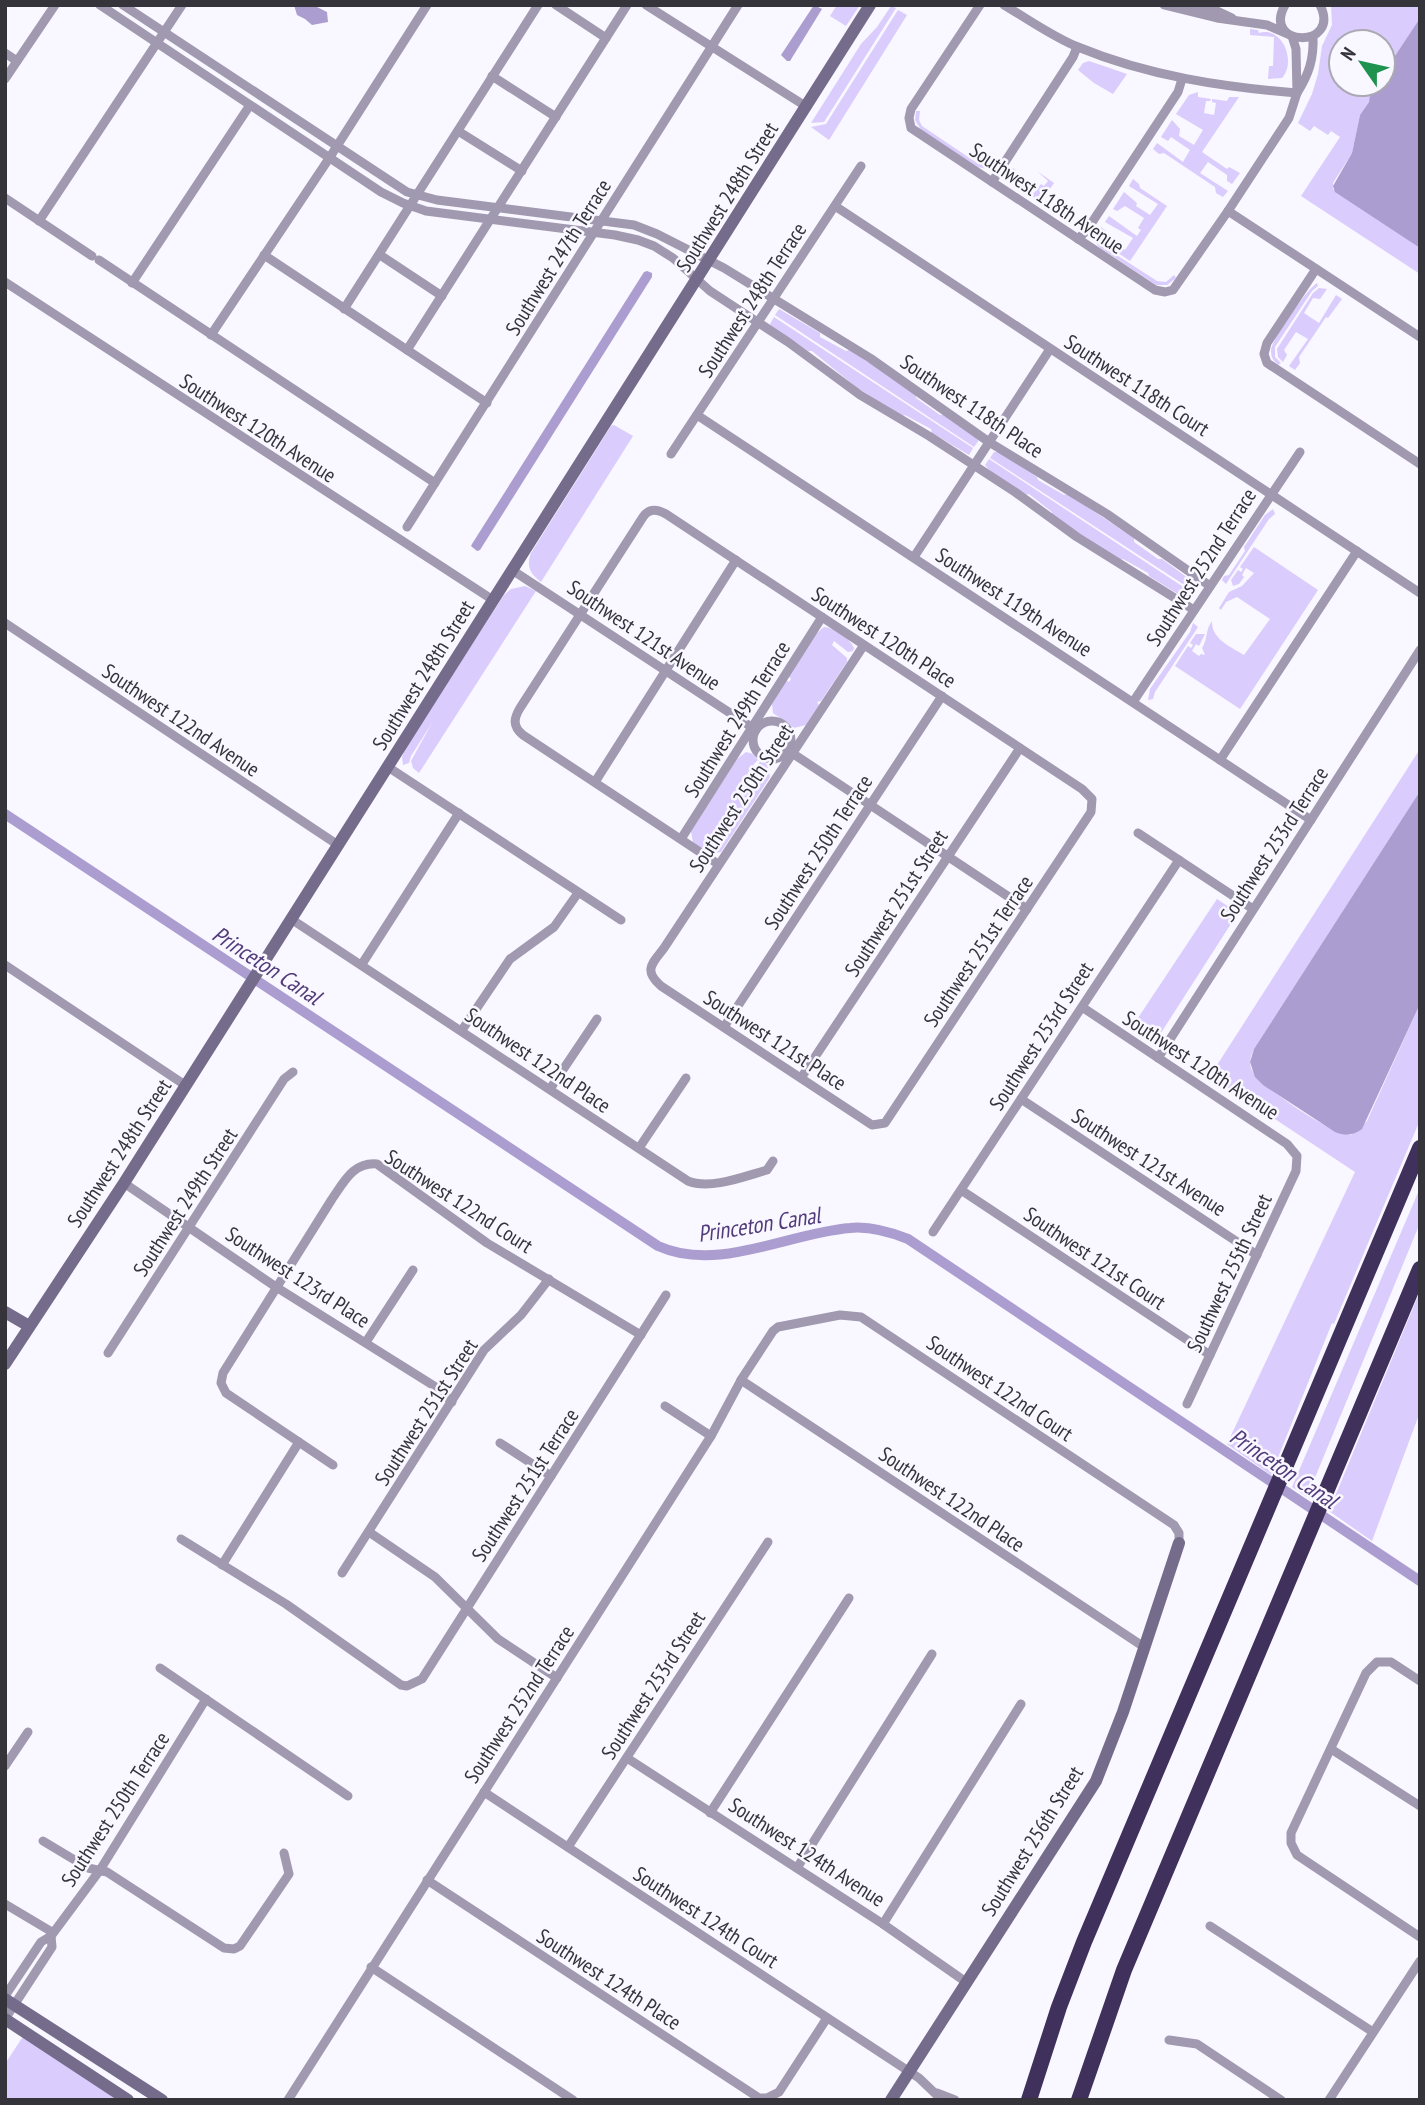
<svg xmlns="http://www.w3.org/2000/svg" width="1425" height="2105" font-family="'PT Sans Narrow',sans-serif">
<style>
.green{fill:#dbccfe}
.water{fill:#ac9dd0}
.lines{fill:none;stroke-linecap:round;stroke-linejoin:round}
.canal{stroke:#ac9dd0;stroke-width:10}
.street{stroke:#a099b0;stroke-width:9}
.secondary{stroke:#756c8c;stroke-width:12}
.highway{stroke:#40315c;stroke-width:16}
.labels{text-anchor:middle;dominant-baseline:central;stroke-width:5;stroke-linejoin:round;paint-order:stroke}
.street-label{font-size:21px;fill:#36343b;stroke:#f9f7ff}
.water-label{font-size:23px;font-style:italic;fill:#523b7b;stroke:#f9f7ff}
</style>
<rect width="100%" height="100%" fill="#f9f7ff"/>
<g class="green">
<path d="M 837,5 L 860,5 L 846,26 L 830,16 Z"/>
<path d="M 1331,5 L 1420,5 L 1420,18 L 1383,74 L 1383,42 L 1341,42 L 1341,84 L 1376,84 L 1370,93 L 1369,102 L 1360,115 L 1352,153 L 1333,183 L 1333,189 L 1420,248 L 1420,274 L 1301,196 L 1340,137 L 1331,131 L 1328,135 L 1314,126 L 1310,131 L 1298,123 L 1312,94 L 1318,74 L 1322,46 L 1332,25 Z"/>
<path d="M 891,6 L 896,8 L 824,122 L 811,123 L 861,44 L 877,27 Z"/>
<path d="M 898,10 L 907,15 L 829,140 L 811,127 L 826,124 Z"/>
<path d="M 1250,29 L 1258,30 L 1259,33 C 1282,26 1297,61 1282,78 L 1268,79 L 1269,66 L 1273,66 L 1274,37 L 1250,35 Z"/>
<path d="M 1089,61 L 1127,74 L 1113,94 L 1094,83 L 1078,70 L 1083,63 Z"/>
<path d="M 1198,92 L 1198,97 L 1211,99 L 1210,101 L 1206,101 L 1204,113 L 1214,115 L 1216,103 L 1212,102 L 1212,99 L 1227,101 L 1229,97 L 1239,97 L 1202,152 L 1227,169 L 1229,167 L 1240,173 L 1232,184 L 1227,181 L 1227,175 L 1208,162 L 1200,173 L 1228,191 L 1223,197 L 1216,193 L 1215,187 L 1164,153 L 1159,154 L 1153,149 L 1157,143 L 1183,162 L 1190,150 L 1171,137 L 1168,141 L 1161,137 L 1172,120 L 1180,129 L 1179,136 L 1194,145 L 1203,130 L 1176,114 L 1189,95 Z"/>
<path d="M 916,111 L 920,111 L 919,120 L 922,126 L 977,163 L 986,165 L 987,169 L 978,167 L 921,130 L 915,120 Z"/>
<path d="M 1013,168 L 1016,170 L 1015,173 L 1018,177 L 1015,181 L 1034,193 L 1041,184 L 1044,186 L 1048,181 L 1037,171 L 1054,183 L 1041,202 L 1011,182 L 1010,175 Z"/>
<path d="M 1133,179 L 1139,184 L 1140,188 L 1167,206 L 1130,261 L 1103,243 L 1098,235 L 1101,227 L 1106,231 L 1105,237 L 1125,250 L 1133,238 L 1105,222 L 1109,216 L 1137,236 L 1141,230 L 1138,228 L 1144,218 L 1125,206 L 1117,211 L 1113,209 L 1124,192 L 1137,203 L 1136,206 L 1150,215 L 1158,204 L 1129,186 Z"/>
<path d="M 1097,239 L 1101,245 L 1157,281 L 1166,282 L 1174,275 L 1176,278 L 1167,285 L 1156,285 L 1099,247 L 1094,240 Z"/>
<path d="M 1317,283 L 1318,286 L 1312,291 L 1275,347 L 1275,357 L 1281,363 L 1278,365 C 1274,361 1271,358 1271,351 C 1271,340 1307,289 1317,283 Z"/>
<path d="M 1319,288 L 1327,289 L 1320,299 L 1313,298 L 1304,313 L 1319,323 L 1336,295 L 1342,299 L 1328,318 L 1326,317 L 1299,357 L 1300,363 L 1295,370 L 1289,366 L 1308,339 L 1296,332 L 1284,350 L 1287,355 L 1283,362 L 1278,357 L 1277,349 L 1313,293 Z"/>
<path d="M 779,309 L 820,333 L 820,337 L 846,351 L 850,350 L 916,394 L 916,398 L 940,415 L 944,415 L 976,437 L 979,440 L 974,447 L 775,315 Z"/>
<path d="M 774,317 L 973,448 L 969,455 L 932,433 L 931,429 L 905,415 L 902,416 L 856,387 L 812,351 L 808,351 L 772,327 L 770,324 Z"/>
<path d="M 614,425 L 633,436 L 541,582 C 530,574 526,566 531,553 L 611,426 Z"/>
<path d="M 994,452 L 1000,452 L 1037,477 L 1038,480 L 1064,495 L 1068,494 L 1134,538 L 1134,542 L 1158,559 L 1162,559 L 1196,584 L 1192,590 L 990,458 Z"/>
<path d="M 989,459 L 1191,592 L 1186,599 L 1149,576 L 1148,573 L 1123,559 L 1120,560 L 1052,516 L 1052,512 L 1029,494 L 1025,495 L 989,470 L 985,465 Z"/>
<path d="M 1273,509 L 1275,514 L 1269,519 L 1226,584 L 1222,580 L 1224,576 L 1229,575 L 1245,551 L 1244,547 L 1265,515 Z"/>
<path d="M 1254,547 L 1318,590 L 1240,709 L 1175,666 L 1188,646 L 1191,648 L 1193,645 L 1190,643 L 1196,634 L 1205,634 L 1199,646 L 1196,644 L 1192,651 L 1199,656 L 1201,654 L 1205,655 L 1202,648 C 1208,639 1205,630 1212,621 C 1211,639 1231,647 1244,655 L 1270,619 L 1237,597 L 1226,602 L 1221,610 L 1219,608 L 1229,592 L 1242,586 L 1254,573 L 1246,568 L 1242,575 L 1244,577 L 1239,584 L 1233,586 L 1231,580 L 1238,570 L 1241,572 L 1243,569 L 1240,567 Z"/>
<path d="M 525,586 L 536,591 L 419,773 L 413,768 L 411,761 L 432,723 L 411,756 L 409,763 L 403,765 L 402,757 L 406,747 L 504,595 L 511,589 Z"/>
<path d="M 1193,623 L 1198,627 L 1155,692 L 1153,699 L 1148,700 L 1150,689 L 1190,632 Z"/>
<path d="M 824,627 C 835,628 850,638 854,648 L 853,651 L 848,652 L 834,641 L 832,645 L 847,658 L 847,662 L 821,701 L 817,702 L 819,705 L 806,725 L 794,728 L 773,713 L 772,704 L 786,680 L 789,682 L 791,679 L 789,677 C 799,661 809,638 824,627 Z"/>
<path d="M 1420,749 L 1420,791 L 1254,1049 C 1251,1055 1248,1063 1252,1070 C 1262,1087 1331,1135 1351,1135 L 1367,1121 L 1420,1004 L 1420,1120 L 1334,1324 L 1332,1323 L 1271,1475 L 1227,1444 L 1355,1172 L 1210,1076 Z"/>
<path d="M 746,752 L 753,754 L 758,760 L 753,765 L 757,768 L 760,761 L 767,764 L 770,777 L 721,852 L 712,854 L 693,843 L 691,831 L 737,759 Z"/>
<path d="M 1217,899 L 1232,909 L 1234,919 L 1159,1036 L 1149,1038 L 1132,1027 Z"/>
<path d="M 1420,1188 L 1420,1223 L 1307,1497 L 1292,1487 Z"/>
<path d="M 1420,1291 L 1420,1412 L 1372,1541 L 1329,1511 Z"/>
<path d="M 24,2035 L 120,2100 L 5,2100 L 5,2064 Z"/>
</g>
<g class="water">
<path d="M 294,5 L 313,5 L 327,12 L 328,22 L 312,25 L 305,19 L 297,15 Z"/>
<path d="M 814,5 L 822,9 L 790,61 L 787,61 L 781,55 Z"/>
<path d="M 1420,18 L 1420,248 L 1335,192 L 1333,186 L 1352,153 L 1360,115 L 1369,102 L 1370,93 L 1376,84 L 1383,84 L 1383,74 Z"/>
<path d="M 647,271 L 652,273 L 652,277 L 480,550 L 477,551 L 471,546 L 472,544 L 644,272 Z"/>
<path d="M 1420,791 L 1420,1004 L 1362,1129 C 1353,1136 1345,1136 1335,1132 L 1263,1085 L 1255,1077 L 1250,1062 L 1254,1049 Z"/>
</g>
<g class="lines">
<path class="canal" d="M 5,814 L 658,1246 C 718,1273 788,1233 850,1228 C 869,1226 890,1232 908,1239 L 1420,1581"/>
<g class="street">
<path d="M 100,5 L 381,192 L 403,203 L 426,211 L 615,235 L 638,240 L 654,246 L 673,258 L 710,291 L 788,342 L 860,395 L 929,436 L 1015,492 L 1077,537 L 1194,610"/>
<path d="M 123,5 L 407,192 L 437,200 L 634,225 L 657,234 L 724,268 L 870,358 L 989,442 L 1107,514 L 1210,586"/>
<path d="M 556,5 L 606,38"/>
<path d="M 646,5 L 807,107"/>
<path d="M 980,5 L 911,109 L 909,118 L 911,128 L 1155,290 L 1165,292 L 1173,290 L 1228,211 L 1289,118 L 1297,93 C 1223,87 1148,76 1078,47 C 1053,37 1028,19 1004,5"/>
<path d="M 1164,5 L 1217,18 L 1267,25 L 1288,34"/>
<path d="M 1194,5 L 1213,9 L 1232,18"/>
<path d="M 1285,5 C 1261,48 1342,49 1320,5"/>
<path d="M 1292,36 L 1296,49 L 1297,93 C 1309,74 1314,59 1313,36"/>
<path d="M 5,53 L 17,61"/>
<path d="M 492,76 L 556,117"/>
<path d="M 5,79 L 55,5"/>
<path d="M 458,131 L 522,171"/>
<path d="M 992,182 L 1073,57 L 1077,47"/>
<path d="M 5,198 L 92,256"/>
<path d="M 835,206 L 1420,593"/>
<path d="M 1228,211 L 1420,337"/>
<path d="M 39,221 L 182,5"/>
<path d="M 1078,239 L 1087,230 L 1178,92 L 1182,79"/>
<path d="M 264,255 L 487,403"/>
<path d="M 380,255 L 442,296"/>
<path d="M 99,260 L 435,483"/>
<path d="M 1316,269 L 1267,343 L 1264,354 L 1267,363 L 1420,464"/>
<path d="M 5,282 L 493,600"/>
<path d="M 132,283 L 250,105"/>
<path d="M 344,309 L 538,5"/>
<path d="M 211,335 L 330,157 L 427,5"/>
<path d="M 407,350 L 627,5"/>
<path d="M 697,415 L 1311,820"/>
<path d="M 671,454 L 861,166"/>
<path d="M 407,527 L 738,5"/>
<path d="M 914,557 L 1050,349"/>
<path d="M 512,570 L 756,730"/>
<path d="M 5,623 L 338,845"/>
<path d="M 1133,702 L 1300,452"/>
<circle cx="772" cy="740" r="19"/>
<path d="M 789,751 L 1027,909"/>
<path d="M 1220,760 L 1357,551"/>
<path d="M 388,767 L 621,920"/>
<path d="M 595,782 L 736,560"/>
<path d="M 1138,833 L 1253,909"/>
<path d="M 681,839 L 822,617"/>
<path d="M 718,864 L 523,735 C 512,726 514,718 520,708 L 643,517 C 649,508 657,509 666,514 L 1082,789 L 1092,799 L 1091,812 L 885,1123 L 872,1125 L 661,986 C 643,970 652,964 664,948 L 864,645"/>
<path d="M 291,919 L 688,1181 C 711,1190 745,1176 767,1170 L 773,1161"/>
<path d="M 362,964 L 459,813"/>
<path d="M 5,965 L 185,1085"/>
<path d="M 1082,1007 L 1287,1144 L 1297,1156 L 1296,1171 L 1187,1404"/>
<path d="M 724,1027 L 942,696"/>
<path d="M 462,1030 L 510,959 L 554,927 L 578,893"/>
<path d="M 1158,1058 L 1420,650"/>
<path d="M 801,1078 L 1020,748"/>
<path d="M 550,1089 L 597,1019"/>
<path d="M 1021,1099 L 1257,1255"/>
<path d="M 639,1148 L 686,1078"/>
<path d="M 124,1183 L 276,1287 L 439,1389 L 452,1402"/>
<path d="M 961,1190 L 1210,1355"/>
<path d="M 933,1232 L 1179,860"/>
<path d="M 366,1342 L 413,1270"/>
<path d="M 108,1353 L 284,1079 L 293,1072"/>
<path d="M 741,1380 L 1144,1647"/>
<path d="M 665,1406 L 711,1436"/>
<path d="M 500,1443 L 551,1476"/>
<path d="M 333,1465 L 226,1393 L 221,1383 L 223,1373 L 332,1199 C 344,1182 353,1162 377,1164 L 487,1243 L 641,1335"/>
<path d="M 369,1532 L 435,1577 L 498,1639 L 557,1678"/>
<path d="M 181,1539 L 286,1604 L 401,1685 L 407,1686 L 422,1679 L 666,1295"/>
<path d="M 222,1565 L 299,1442"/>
<path d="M 342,1573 L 484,1350 L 521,1315 L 549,1279"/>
<path d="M 160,1668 L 348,1796"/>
<path d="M 1420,1681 L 1391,1662 L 1377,1662 L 1366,1673 L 1291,1833 L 1291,1843 L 1297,1855 L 1420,1937"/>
<path d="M 1331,1749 L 1420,1806"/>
<path d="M 627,1758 L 883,1924 L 966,1982"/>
<path d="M 5,1766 L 28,1732"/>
<path d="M 484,1792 L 919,2078 L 942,2100"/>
<path d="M 710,1813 L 849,1598"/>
<path d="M 43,1841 L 88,1868 L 107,1872 L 224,1948 L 234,1949 L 240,1946 L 289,1874 L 284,1853"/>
<path d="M 568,1847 L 768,1542"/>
<path d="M 797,1868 L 932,1654"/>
<path d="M 427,1880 L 759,2098 L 767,2098 L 779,2092 L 827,2018"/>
<path d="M 5,1904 L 52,1932"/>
<path d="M 883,1924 L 1021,1704"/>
<path d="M 1210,1926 L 1373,2032"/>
<path d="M 371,1967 L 573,2100"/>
<path d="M 5,1996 L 41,1942 L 51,1936 L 100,1870 L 206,1699"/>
<path d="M 5,2019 L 52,1947 L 51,1936"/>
<path d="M 1169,2040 L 1197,2044 L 1281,2100"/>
<path d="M 937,2093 L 955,2100"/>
<path d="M 288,2100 L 711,1436 L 741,1380 L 773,1331 L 778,1327 L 840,1315 L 861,1317 L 1174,1525 L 1179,1533 L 1179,1543"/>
<path d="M 1329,2100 L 1420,1961"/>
</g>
<g class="secondary">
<path d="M 5,1312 L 29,1326"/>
<path d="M 5,1364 L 124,1183 L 870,5"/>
<path d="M 5,1999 L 162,2100"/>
<path d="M 5,2019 L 128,2100"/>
<path d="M 891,2100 L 1096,1781 L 1123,1712 L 1179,1543"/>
</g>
<g class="highway">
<path d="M 1029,2100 L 1059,2007 L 1084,1942 L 1420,1148"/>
<path d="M 1079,2100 L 1124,1970 L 1420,1269"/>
</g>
</g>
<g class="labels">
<g class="street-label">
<text transform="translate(727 197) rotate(-58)">Southwest 248th Street</text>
<text transform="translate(1047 198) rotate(34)">Southwest 118th Avenue</text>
<text transform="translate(558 257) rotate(-58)">Southwest 247th Terrace</text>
<text transform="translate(752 300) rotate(-57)">Southwest 248th Terrace</text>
<text transform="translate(1137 385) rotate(33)">Southwest 118th Court</text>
<text transform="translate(972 406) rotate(34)">Southwest 118th Place</text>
<text transform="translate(258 428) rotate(33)">Southwest 120th Avenue</text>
<text transform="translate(1201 567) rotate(-57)">Southwest 252nd Terrace</text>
<text transform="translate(1014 602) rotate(33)">Southwest 119th Avenue</text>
<text transform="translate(644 635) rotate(34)">Southwest 121st Avenue</text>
<text transform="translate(884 637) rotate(33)">Southwest 120th Place</text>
<text transform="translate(423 675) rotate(-58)">Southwest 248th Street</text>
<text transform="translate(737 719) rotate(-58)">Southwest 249th Terrace</text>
<text transform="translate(181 720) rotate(34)">Southwest 122nd Avenue</text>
<text transform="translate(741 798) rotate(-57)">Southwest 250th Street</text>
<text transform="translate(1274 844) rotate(-57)">Southwest 253rd Terrace</text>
<text transform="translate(818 852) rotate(-57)">Southwest 250th Terrace</text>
<text transform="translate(896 903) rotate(-57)">Southwest 251st Street</text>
<text transform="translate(978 951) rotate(-56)">Southwest 251st Terrace</text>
<text transform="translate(1041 1036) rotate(-57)">Southwest 253rd Street</text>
<text transform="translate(775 1040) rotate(33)">Southwest 121st Place</text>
<text transform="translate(538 1060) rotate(34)">Southwest 122nd Place</text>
<text transform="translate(1201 1065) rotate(33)">Southwest 120th Avenue</text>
<text transform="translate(119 1153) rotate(-57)">Southwest 248th Street</text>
<text transform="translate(1149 1162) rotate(33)">Southwest 121st Avenue</text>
<text transform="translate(459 1201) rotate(33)">Southwest 122nd Court</text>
<text transform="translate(185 1202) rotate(-57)">Southwest 249th Street</text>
<text transform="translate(1095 1258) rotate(34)">Southwest 121st Court</text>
<text transform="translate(1229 1273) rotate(-65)">Southwest 255th Street</text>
<text transform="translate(298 1277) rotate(33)">Southwest 123rd Place</text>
<text transform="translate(1000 1388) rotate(34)">Southwest 122nd Court</text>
<text transform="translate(426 1412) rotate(-57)">Southwest 251st Street</text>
<text transform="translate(525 1485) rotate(-57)">Southwest 251st Terrace</text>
<text transform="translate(952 1499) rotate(34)">Southwest 122nd Place</text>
<text transform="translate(653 1685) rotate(-57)">Southwest 253rd Street</text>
<text transform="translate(519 1704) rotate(-57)">Southwest 252nd Terrace</text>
<text transform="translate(115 1809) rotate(-57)">Southwest 250th Terrace</text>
<text transform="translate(1032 1841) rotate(-58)">Southwest 256th Street</text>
<text transform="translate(807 1852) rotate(33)">Southwest 124th Avenue</text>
<text transform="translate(706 1917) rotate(33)">Southwest 124th Court</text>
<text transform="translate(609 1979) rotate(33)">Southwest 124th Place</text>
</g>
<g class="water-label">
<text transform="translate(267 965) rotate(33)">Princeton Canal</text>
<text transform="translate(759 1224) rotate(-9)">Princeton Canal</text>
<text transform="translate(1284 1468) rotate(34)">Princeton Canal</text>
</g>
</g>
<rect width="1425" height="2105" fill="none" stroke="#36343b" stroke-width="14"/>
<g transform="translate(1362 63) rotate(304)"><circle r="33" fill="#f9f7ff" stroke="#aba9b1" stroke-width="2"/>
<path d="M0-5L12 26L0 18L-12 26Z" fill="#1d934f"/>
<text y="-10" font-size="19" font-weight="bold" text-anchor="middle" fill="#36343b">N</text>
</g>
</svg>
